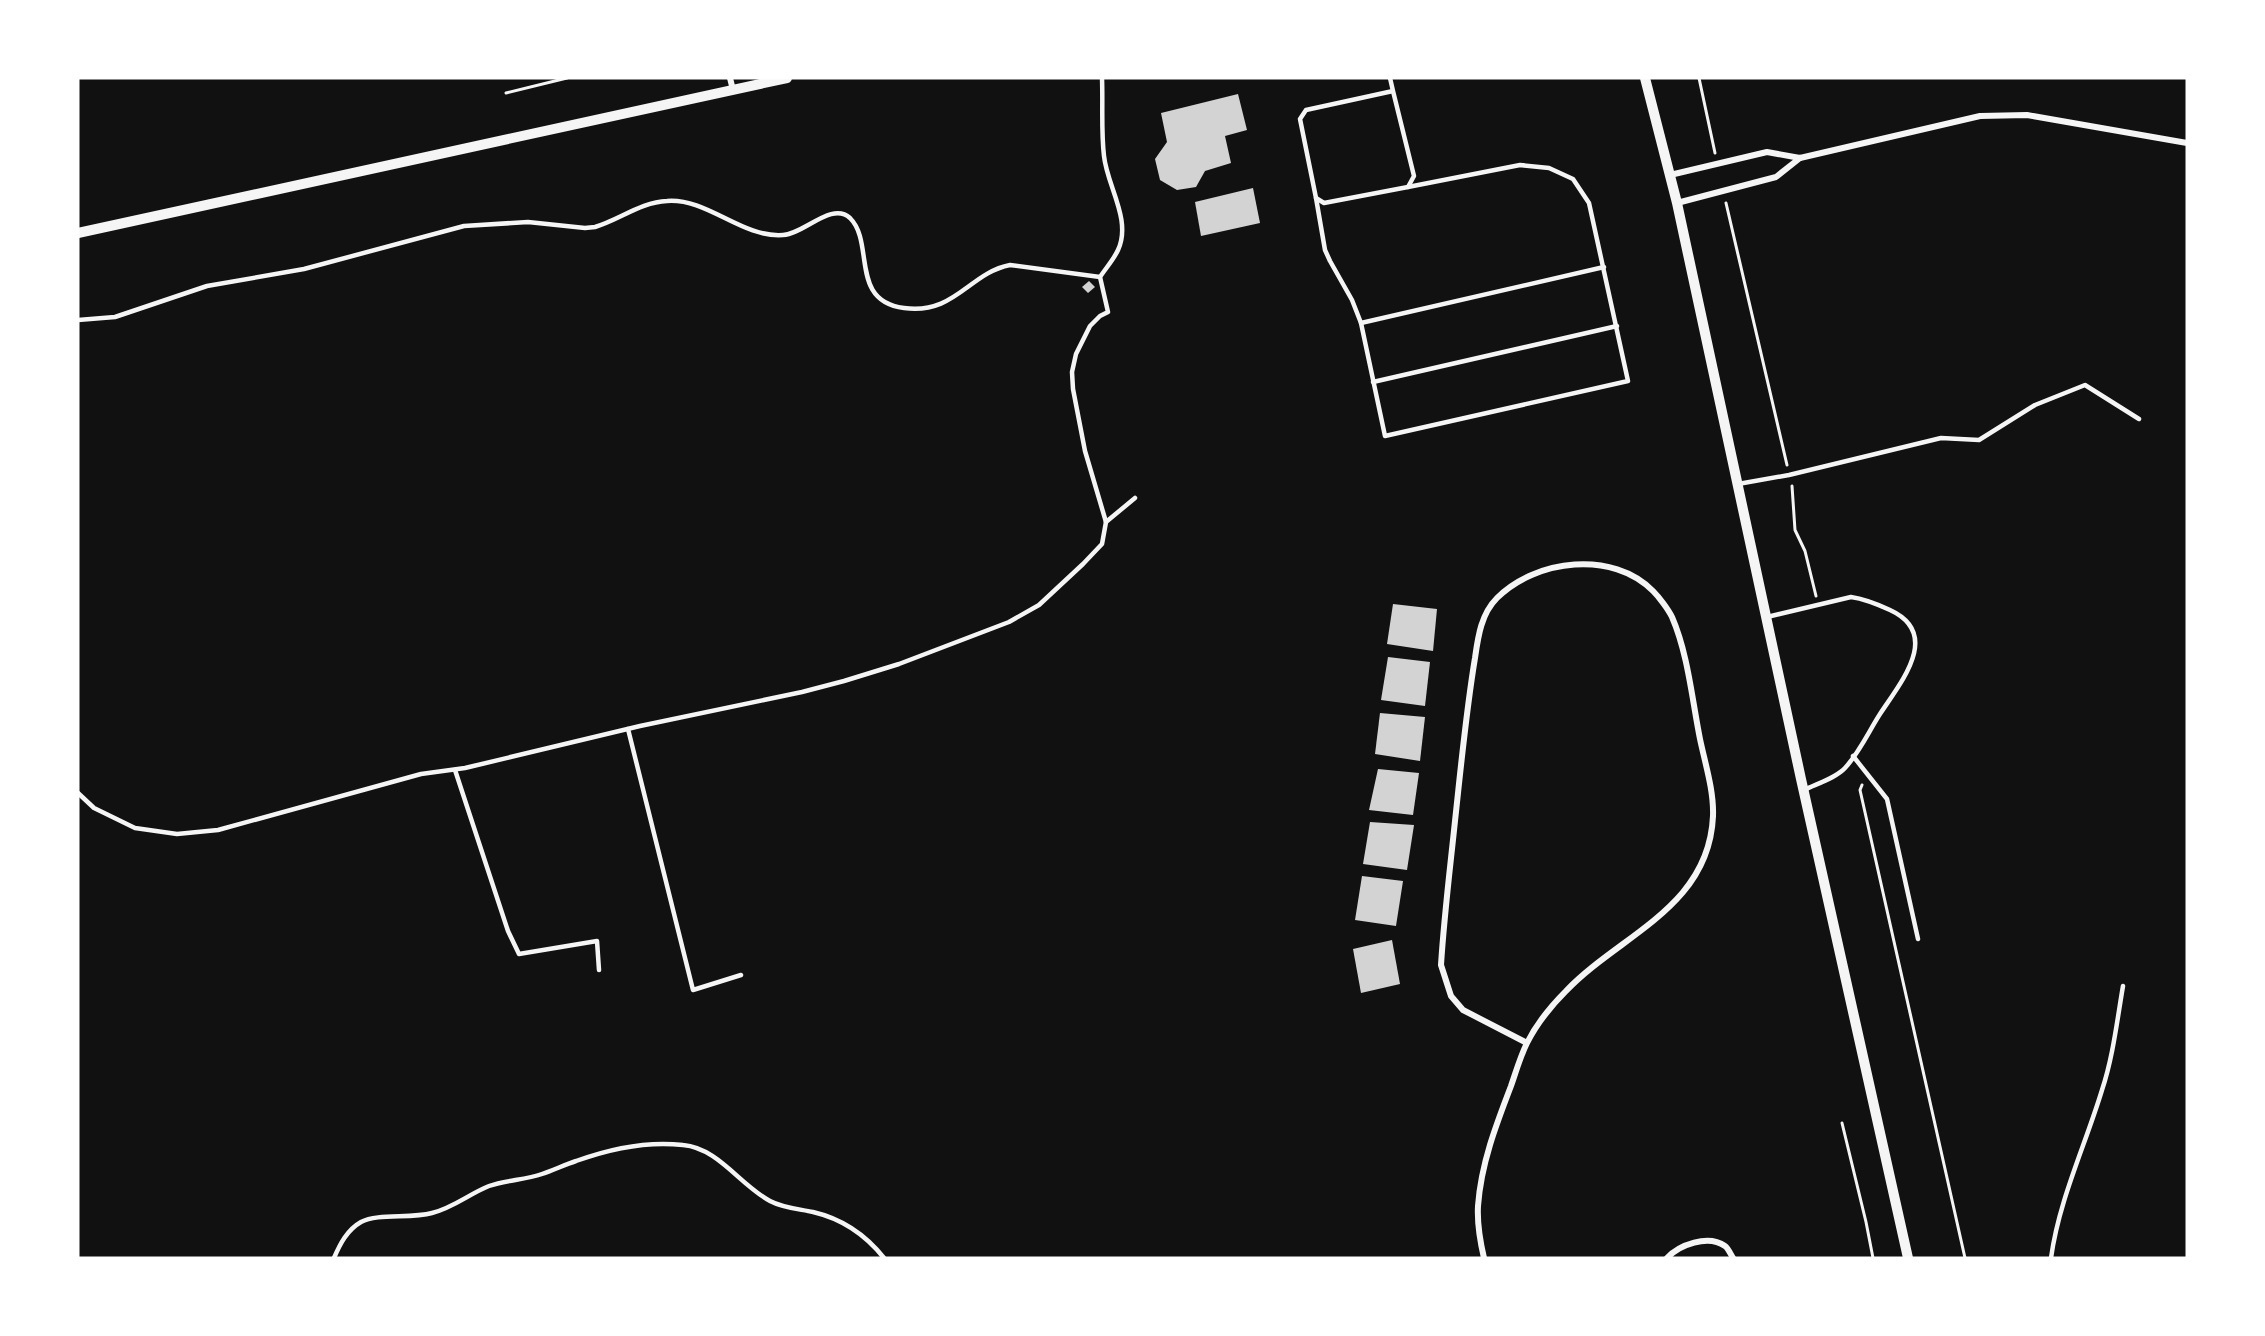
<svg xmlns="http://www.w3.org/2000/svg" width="2265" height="1336" font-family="'Public Sans',sans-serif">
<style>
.building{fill:#d3d3d3}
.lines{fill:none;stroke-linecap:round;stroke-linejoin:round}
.path{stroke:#f5f5f5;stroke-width:3}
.service{stroke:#f5f5f5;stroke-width:4.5}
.minor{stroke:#f5f5f5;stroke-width:6}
.tertiary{stroke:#f5f5f5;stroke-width:10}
</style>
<rect width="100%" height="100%" fill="#111"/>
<g class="building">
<path d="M 1238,94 L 1247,130 L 1225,136 L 1231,163 L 1205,171 L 1196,187 L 1177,190 L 1160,180 L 1155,159 L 1167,142 L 1161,113 Z"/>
<path d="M 1253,188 L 1260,223 L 1201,236 L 1195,202 Z"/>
<path d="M 1089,281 L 1095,287 L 1088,293 L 1082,287 Z"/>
<path d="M 1393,604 L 1437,609 L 1433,651 L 1387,644 Z"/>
<path d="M 1388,657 L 1430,662 L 1425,706 L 1381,700 Z"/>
<path d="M 1380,713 L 1425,717 L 1420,761 L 1375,754 Z"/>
<path d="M 1378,769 L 1419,773 L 1413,815 L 1369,810 Z"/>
<path d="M 1370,822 L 1414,825 L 1407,870 L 1363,864 Z"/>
<path d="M 1362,876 L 1403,881 L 1396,926 L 1355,920 Z"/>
<path d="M 1392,940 L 1400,984 L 1361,993 L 1353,949 Z"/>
</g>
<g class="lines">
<g class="path">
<path d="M 1699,78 L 1715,153"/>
<path d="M 506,93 L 567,78"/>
<path d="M 1726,203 L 1787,465"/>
<path d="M 1792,486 L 1795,530 L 1805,551 L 1816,596"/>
<path d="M 1862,785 L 1860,790 L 1965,1258"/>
<path d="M 1842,1123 L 1866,1222 L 1873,1258"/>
</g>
<g class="service">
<path d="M 1390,78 L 1393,91 L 1414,176 L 1408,187 L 1324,203 L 1316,198 L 1300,119 L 1306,110 L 1393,91"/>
<path d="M 1316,198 L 1325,250 L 1330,261 L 1352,300 L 1361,323 L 1385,436 L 1628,381 L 1589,203 L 1573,179 L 1549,168 L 1520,165 L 1408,187"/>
<path d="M 78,320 L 115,317 L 207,286 L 304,269 L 464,226 L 528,222 L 585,228 L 595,227 C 619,220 641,202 667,201 C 708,198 741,238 783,235 C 804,234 832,201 850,218 C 875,243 849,301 904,308 C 955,315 969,273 1010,265 L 1100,277"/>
<path d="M 1361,323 L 1604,267"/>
<path d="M 1373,382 L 1617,326"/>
<path d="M 1738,484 L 1789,475 L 1941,438 L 1979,440 L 2035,405 L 2085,385 L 2139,419"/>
<path d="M 1106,522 L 1135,498"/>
<path d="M 1767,617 L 1851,597 C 1865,599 1877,604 1890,610 C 1942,634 1901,682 1880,714 C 1869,731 1859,753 1845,768 C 1836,778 1816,784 1804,790"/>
<path d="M 628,729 L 693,990 L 741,975"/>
<path d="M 1853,756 L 1887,799 L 1918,939"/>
<path d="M 455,770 L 508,931 L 519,954 L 597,941 L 599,970"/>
<path d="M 78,793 L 94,808 L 135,828 L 177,834 L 218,830 L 421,774 L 465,768 L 640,726 L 802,692 L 844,681 L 899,664 L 1009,622 L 1039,605 L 1083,564 L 1102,544 L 1106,522 L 1085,451 L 1073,389 L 1072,372 L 1076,354 L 1090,326 L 1100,316 L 1108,312 L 1100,277 C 1106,268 1114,259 1118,250 C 1132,220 1107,186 1104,156 C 1101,131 1103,104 1102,78"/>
<path d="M 334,1258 C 340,1244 347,1230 361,1222 C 378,1213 410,1219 432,1213 C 453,1208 469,1194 489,1186 C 506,1180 525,1180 542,1174 C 554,1170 564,1165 576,1161 C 609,1149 648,1141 683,1145 C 718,1148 740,1185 770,1201 C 783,1208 799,1209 813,1212 C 843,1219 865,1234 884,1258"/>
<path d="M 2051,1258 C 2059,1200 2085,1146 2102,1090 C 2113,1057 2117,1021 2123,986"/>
</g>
<g class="minor">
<path d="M 730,78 L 733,90"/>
<path d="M 1670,175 L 1767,152 L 1800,158 L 1980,116 L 2027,115 L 2187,143"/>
<path d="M 1677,203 L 1776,177 L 1800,158"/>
<path d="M 1484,1258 C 1480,1241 1477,1224 1478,1206 C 1481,1164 1496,1125 1511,1086 C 1516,1072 1520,1057 1527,1043 C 1536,1025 1552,1005 1566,991 C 1619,935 1709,908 1713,816 C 1714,791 1705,763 1700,739 C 1692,699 1688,654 1672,617 C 1668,609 1659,597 1653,591 C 1613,550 1536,559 1497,598 C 1481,614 1478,637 1475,658 C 1466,712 1461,766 1455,821 C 1450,869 1444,917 1441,965 L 1451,996 L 1463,1010 L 1527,1043"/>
<path d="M 1667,1258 C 1679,1245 1708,1234 1725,1246 C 1728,1248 1731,1255 1733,1258"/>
</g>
<g class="tertiary">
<path d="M 1645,78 L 1677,203 L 1801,779 L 1908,1258"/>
<path d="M 78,233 L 787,78"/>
</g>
</g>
<rect width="2265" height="1336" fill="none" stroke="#ffffff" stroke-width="159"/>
</svg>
